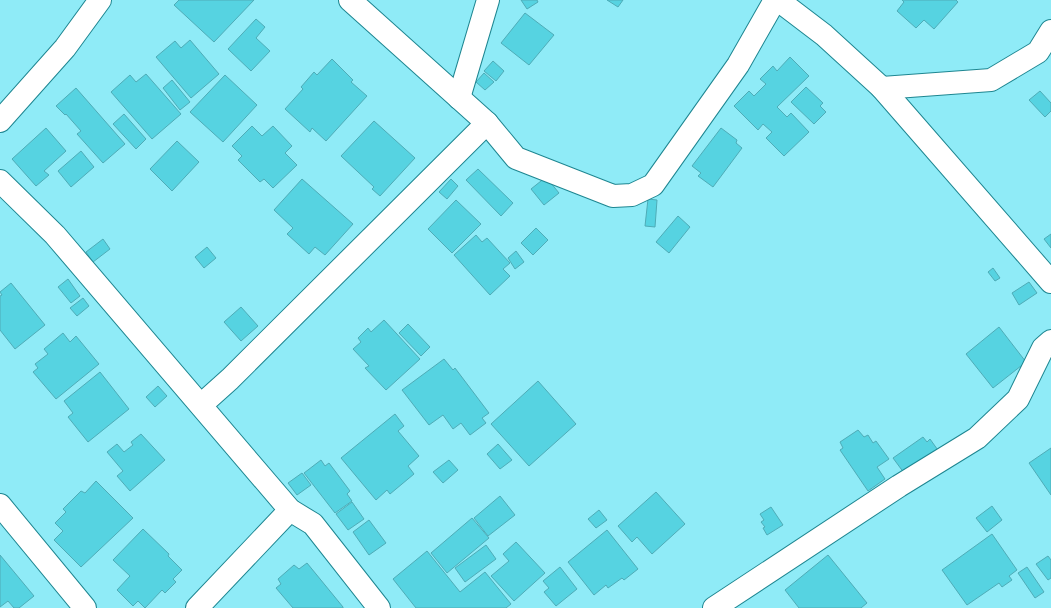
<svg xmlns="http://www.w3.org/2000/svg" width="1051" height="608" font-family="'Source Sans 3',sans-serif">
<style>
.building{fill:#56d3e1;stroke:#4eacb7}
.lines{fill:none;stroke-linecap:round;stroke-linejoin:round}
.minor-casing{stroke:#1e8691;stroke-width:24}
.minor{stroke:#fff;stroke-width:22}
</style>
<rect width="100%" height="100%" fill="#8febf7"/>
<g class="building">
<path d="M 179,0 L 254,0 L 214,42 L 174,5 Z"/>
<path d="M 521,0 L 537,0 L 538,2 L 527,9 Z"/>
<path d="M 607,0 L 623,0 L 618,7 Z"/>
<path d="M 902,0 L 956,0 L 958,2 L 934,29 L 924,20 L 916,28 L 897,11 L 904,2 Z"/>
<path d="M 525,13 L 554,35 L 529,65 L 501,43 Z"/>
<path d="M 256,19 L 265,27 L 256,38 L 270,51 L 251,71 L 228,49 Z"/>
<path d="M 190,40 L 219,74 L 191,98 L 156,57 L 175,41 L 181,48 Z"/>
<path d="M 790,57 L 809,76 L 777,107 L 787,117 L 791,113 L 809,132 L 784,156 L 766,138 L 772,132 L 763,124 L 758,130 L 734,106 L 749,91 L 754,96 L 766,84 L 760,79 L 773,66 L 777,71 Z"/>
<path d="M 332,59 L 353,80 L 351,82 L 367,96 L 326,141 L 312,128 L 310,132 L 285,109 L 303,89 L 301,87 L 314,72 L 317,75 Z"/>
<path d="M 493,61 L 504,71 L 496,81 L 484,71 Z"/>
<path d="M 484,73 L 494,82 L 485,90 L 476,82 Z"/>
<path d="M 146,74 L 181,114 L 152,139 L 111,92 L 130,75 L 136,82 Z"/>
<path d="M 225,75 L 257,105 L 223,142 L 190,112 Z"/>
<path d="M 172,80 L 190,102 L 180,110 L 163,88 Z"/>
<path d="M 806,87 L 823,103 L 820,106 L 826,112 L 814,124 L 791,102 Z"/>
<path d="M 76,88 L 125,144 L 103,163 L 77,134 L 81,131 L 66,114 L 65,115 L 56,106 Z"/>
<path d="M 1040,91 L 1051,103 L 1051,111 L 1045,117 L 1029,100 Z"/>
<path d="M 124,114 L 146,139 L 136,149 L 113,124 Z"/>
<path d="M 374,121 L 415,158 L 380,196 L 372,189 L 374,187 L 341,156 Z"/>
<path d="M 252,126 L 262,136 L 273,126 L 292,146 L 285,153 L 297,165 L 273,188 L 264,179 L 260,182 L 238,160 L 242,156 L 232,146 Z"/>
<path d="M 46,128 L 66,151 L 44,171 L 49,175 L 36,186 L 12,159 Z"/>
<path d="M 721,128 L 737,140 L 736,143 L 742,148 L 713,187 L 698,176 L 701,173 L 692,166 Z"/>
<path d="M 177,141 L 199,162 L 172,191 L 150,169 Z"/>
<path d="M 81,151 L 94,167 L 71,187 L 58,171 Z"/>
<path d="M 478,169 L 513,203 L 501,216 L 466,180 Z"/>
<path d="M 546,177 L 559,193 L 544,205 L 531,189 Z"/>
<path d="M 302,179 L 353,224 L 325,255 L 315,247 L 309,254 L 287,234 L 293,228 L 274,210 Z"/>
<path d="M 451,179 L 458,186 L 447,199 L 439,192 Z"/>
<path d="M 648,199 L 657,200 L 655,227 L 645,226 Z"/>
<path d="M 456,200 L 481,224 L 452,253 L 428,229 Z"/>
<path d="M 678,216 L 690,227 L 669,253 L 656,242 Z"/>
<path d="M 536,228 L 548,240 L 533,255 L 521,243 Z"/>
<path d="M 1051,234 L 1051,248 L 1044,239 Z"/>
<path d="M 476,235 L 482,242 L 487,238 L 510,263 L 503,269 L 510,276 L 490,295 L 454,255 Z"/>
<path d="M 103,239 L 110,249 L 93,262 L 86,252 Z"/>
<path d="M 207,247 L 216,258 L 204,268 L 195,257 Z"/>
<path d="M 516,251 L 524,262 L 515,269 L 508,258 Z"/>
<path d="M 993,268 L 1000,278 L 995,281 L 988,272 Z"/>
<path d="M 68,279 L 80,296 L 71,303 L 58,287 Z"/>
<path d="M 1029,282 L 1037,293 L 1019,305 L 1012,293 Z"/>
<path d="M 11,283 L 45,325 L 15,349 L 0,330 L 0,296 L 2,295 L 0,292 Z"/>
<path d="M 83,298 L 89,306 L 77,316 L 70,308 Z"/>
<path d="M 241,307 L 258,326 L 241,341 L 224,322 Z"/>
<path d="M 384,320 L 420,359 L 386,390 L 365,368 L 369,366 L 353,349 L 361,342 L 358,338 L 368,328 L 371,332 Z"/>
<path d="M 408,324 L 430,347 L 421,356 L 399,333 Z"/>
<path d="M 999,327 L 1026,362 L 993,388 L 966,354 Z"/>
<path d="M 63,333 L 70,342 L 76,336 L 99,364 L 56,399 L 33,372 L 38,368 L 35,364 L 48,354 L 44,349 Z"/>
<path d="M 444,359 L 453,370 L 455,368 L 489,413 L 482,418 L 486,423 L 470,435 L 461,423 L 453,429 L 443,415 L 429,425 L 402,390 Z"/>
<path d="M 100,372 L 129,409 L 88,442 L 68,417 L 73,413 L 64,401 Z"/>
<path d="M 538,381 L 576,424 L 529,466 L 491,424 Z"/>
<path d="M 158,386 L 167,396 L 155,407 L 146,397 Z"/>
<path d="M 395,414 L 404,426 L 398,431 L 419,456 L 408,466 L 414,474 L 390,494 L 387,490 L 376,500 L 341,458 Z"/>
<path d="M 858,430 L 864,437 L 868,435 L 873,443 L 876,441 L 889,459 L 877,467 L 885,479 L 868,491 L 840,450 L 843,448 L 840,442 Z"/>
<path d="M 141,434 L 165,460 L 130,491 L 117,476 L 123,471 L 107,452 L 117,444 L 124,452 L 133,445 L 131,442 Z"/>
<path d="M 923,437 L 927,442 L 930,439 L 940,453 L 907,477 L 893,458 Z"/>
<path d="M 498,444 L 512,460 L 500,469 L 487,454 Z"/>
<path d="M 1051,448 L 1051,495 L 1029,463 Z"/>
<path d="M 321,460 L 325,466 L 329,463 L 350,491 L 347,494 L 352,501 L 335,513 L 304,473 Z"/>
<path d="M 449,460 L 458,470 L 443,483 L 433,472 Z"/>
<path d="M 302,473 L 311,485 L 297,495 L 288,483 Z"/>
<path d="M 96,481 L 133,518 L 81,567 L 54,540 L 63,531 L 55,523 L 66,512 L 63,509 L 81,491 L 85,493 Z"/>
<path d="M 656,492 L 685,524 L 652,554 L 637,537 L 632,542 L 618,526 Z"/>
<path d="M 500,496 L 515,515 L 488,536 L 474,518 Z"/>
<path d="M 352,502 L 364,519 L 348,530 L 336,514 Z"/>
<path d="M 992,506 L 1002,520 L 987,532 L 976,518 Z"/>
<path d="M 771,507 L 783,525 L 767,535 L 763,528 L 765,527 L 761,522 L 764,520 L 760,514 Z"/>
<path d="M 599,510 L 607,520 L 596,528 L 588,519 Z"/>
<path d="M 472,518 L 489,538 L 447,573 L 431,553 Z"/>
<path d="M 369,520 L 386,543 L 369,555 L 353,532 Z"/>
<path d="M 143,529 L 169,554 L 168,556 L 182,570 L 173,579 L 176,582 L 165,593 L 162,590 L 145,608 L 138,601 L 133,606 L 117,590 L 130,576 L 113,560 Z"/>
<path d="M 607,530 L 638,569 L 624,580 L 622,578 L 608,588 L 606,585 L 594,595 L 568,562 Z"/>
<path d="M 992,534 L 1017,570 L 1009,576 L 1012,580 L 1002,587 L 999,583 L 967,605 L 942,570 Z"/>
<path d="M 516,542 L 545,573 L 514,601 L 491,576 L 509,561 L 503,554 Z"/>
<path d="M 486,545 L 496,559 L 465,582 L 455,568 Z"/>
<path d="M 427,551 L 460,592 L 485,572 L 511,604 L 506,608 L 416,608 L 393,579 Z"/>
<path d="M 0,555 L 34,596 L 19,608 L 14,608 L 8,601 L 0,607 Z"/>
<path d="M 828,555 L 867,603 L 861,608 L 799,608 L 785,590 Z"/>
<path d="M 1048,556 L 1051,560 L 1051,578 L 1048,580 L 1036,564 Z"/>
<path d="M 307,563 L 343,607 L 343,608 L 293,608 L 276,588 L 281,584 L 278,579 L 294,565 L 299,569 Z"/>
<path d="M 560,567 L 577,589 L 556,606 L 544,592 L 549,588 L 543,581 Z"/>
<path d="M 1027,567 L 1044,592 L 1035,598 L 1018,573 Z"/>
</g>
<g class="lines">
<defs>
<g id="minor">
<path d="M 350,0 L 487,123 L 516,158 L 613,196 L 632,195 L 653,185 L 738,65 L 775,0"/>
<path d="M 778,0 L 824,35 L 882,88 L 1051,282"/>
<path d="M 882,88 L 991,80 L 1038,52 L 1051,31"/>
<path d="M 459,98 L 488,0"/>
<path d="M 0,121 L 65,48 L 100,0"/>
<path d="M 0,181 L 55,235 L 290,510 L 313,524 L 379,608"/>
<path d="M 201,405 L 230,379 L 487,123"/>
<path d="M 0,505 L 85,608"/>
<path d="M 197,608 L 290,510"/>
<path d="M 714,608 L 899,486 L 977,438 L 1018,399 L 1043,348 L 1051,341"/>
</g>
</defs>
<use href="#minor" class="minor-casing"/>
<use href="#minor" class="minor"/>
</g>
</svg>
